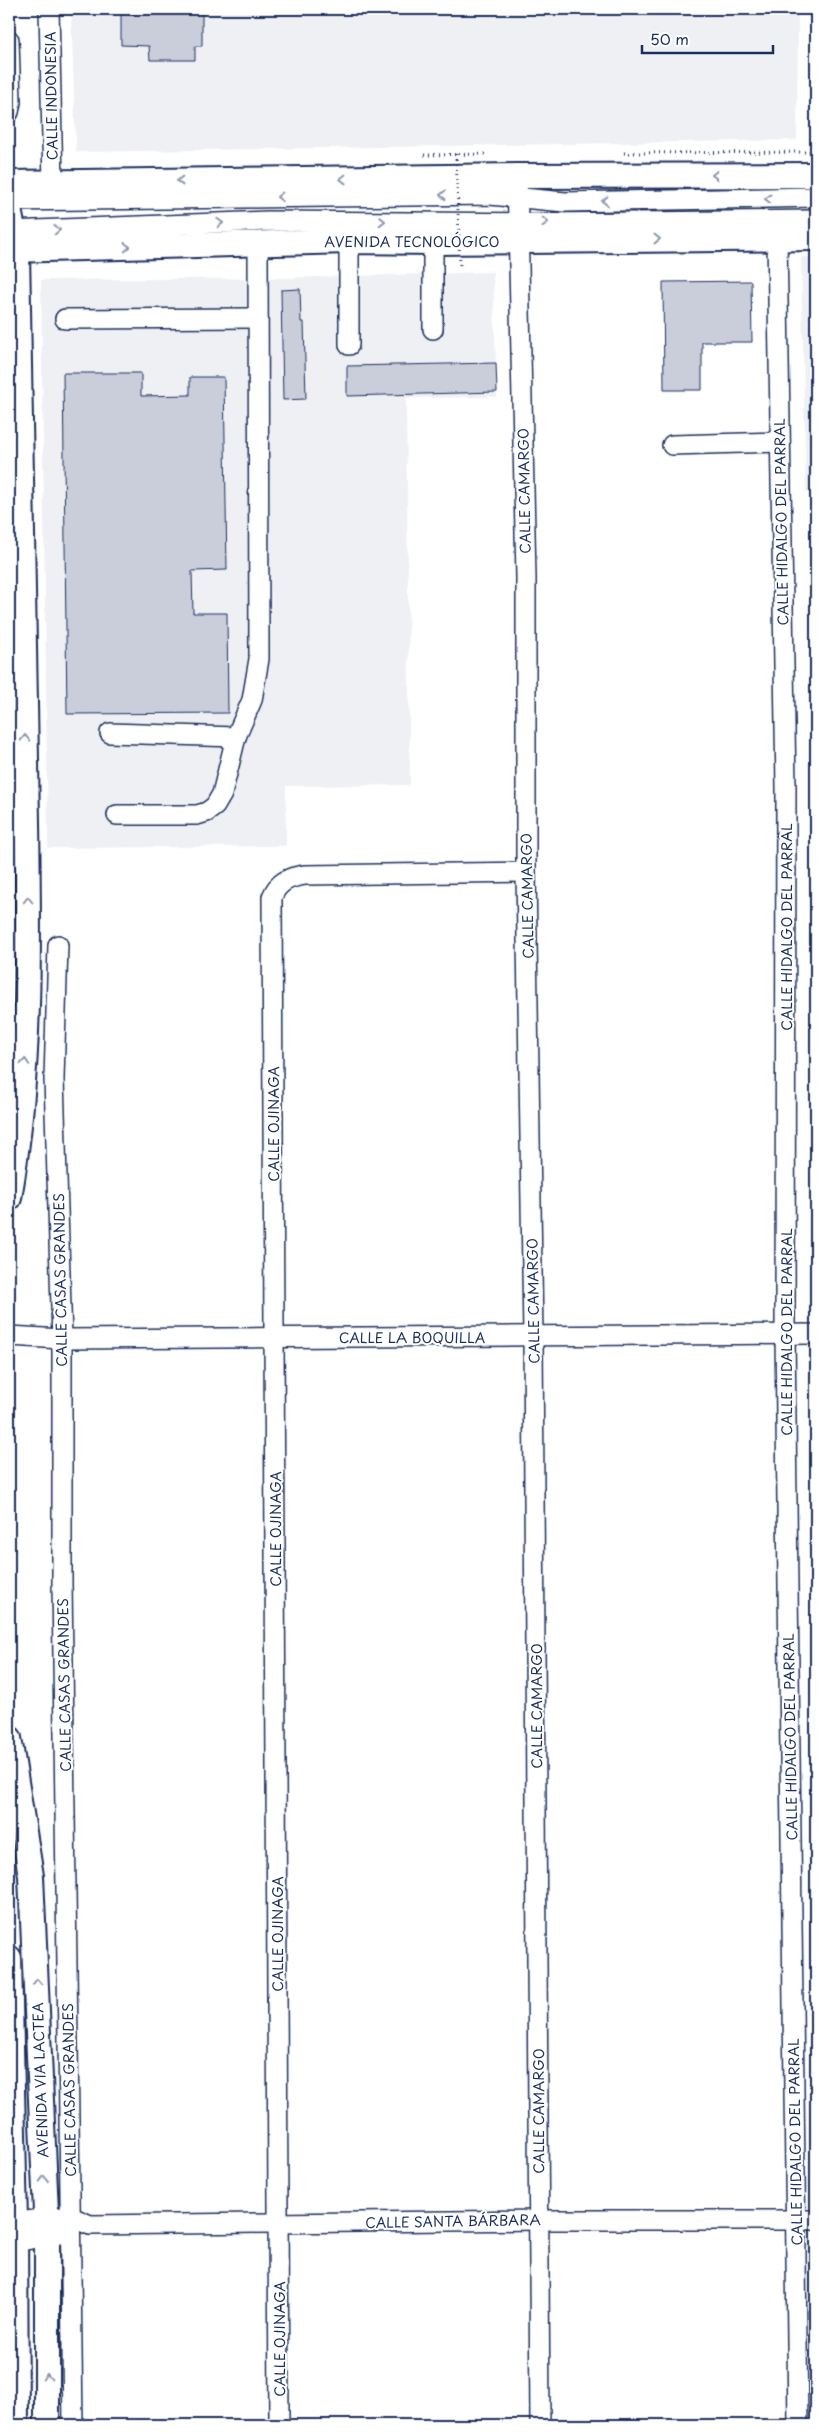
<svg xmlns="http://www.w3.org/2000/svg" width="825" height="2434" font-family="'Playpen Sans',sans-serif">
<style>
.built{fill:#eff0f4}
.building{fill:#caceda;stroke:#1b2f5e}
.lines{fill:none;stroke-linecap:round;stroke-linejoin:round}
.minor-casing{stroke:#1b2f5e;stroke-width:22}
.major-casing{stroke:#1b2f5e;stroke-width:28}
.path{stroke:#1b2f5e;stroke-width:3;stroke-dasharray:1 4;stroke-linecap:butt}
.minor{stroke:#fff;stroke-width:19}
.major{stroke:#fff;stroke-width:24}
.path-bridge{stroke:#1b2f5e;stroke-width:3;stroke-dasharray:1 4;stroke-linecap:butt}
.oneway{stroke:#8d97ae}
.labels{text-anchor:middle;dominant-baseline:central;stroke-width:4;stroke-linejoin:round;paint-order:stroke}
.street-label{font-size:14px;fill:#1b2f5e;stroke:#fff}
</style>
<rect width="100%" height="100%" fill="#fff"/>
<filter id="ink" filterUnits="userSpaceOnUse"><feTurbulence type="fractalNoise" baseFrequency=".02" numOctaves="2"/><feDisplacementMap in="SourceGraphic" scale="10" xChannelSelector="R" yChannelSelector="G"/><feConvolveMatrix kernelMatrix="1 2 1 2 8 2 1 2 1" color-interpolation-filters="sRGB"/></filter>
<g filter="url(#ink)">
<g class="built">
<path d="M 71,9 L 798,9 L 797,140 L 76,152 Z"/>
<path d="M 801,257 L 816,257 L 816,492 L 806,492 Z"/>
<path d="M 493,272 L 497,397 L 406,398 L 410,785 L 286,786 L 286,846 L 48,848 L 41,280 L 280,278 Z"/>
</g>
<g class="building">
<path d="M 135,9 L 202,9 L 202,46 L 195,46 L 195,60 L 150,60 L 149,46 L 121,45 L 121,14 L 135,14 Z"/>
<path d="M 751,281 L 752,342 L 702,342 L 702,390 L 664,390 L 663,282 Z"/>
<path d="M 300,289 L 301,322 L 304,322 L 306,399 L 283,400 L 281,290 Z"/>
<path d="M 496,363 L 497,392 L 347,396 L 347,366 Z"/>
<path d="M 63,373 L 141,373 L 141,396 L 190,395 L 190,377 L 224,377 L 227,570 L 192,571 L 193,613 L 227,613 L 228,713 L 67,714 Z"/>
</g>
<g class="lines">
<defs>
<g id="minor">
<path d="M 49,9 L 53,183"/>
<path d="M 9,40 L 11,102 L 9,112"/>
<path d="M 517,176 L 526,577 L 526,872 L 533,1336 L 540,2425"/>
<path d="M 9,201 L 490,195 L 565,202 L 816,197"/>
<path d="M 9,231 L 268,221 L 546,223 L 816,220"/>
<path d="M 777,238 L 786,787 L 785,1334 L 798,2425"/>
<path d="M 349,241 L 349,345"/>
<path d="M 65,319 L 256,318"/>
<path d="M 433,329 L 433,242"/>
<path d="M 672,445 L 780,442"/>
<path d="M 110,733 L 236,737"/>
<path d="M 117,815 L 197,815 L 207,812 L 215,806 L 222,794 L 236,737 L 252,700 L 259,659 L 258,243"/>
<path d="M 58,945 L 54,1079 L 62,1339 L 62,1583 L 73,2425"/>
<path d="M 9,1336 L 62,1339 L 816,1334"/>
<path d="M 9,2224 L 46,2218 L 71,2217 L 90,2225 L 538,2220 L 816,2220"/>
<path d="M 9,2243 L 60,2234"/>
<path d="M 279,2425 L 272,897 C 278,882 289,877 305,875 L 526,872"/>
</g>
<g id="major">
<path d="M 9,183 L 517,176 L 816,175"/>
<path d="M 9,209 L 17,251 C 20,421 23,590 26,760 C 28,906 34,1053 9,1198"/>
<path d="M 9,250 L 349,241 L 433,242 L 816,238"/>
<path d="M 9,1738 L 31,1876 L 47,2235 L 47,2425"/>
<path d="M 9,1958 L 15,2222 L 16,2425"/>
</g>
</defs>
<use href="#minor" class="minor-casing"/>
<use href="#major" class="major-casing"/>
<g class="path">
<path d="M 624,153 L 816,152"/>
<path d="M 424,155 L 488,154"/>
</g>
<use href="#minor" class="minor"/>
<use href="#major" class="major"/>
<path class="path-bridge" d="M 456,154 L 460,268"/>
</g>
<defs><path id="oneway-chevron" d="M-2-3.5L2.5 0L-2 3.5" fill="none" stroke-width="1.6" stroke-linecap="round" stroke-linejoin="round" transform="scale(1.25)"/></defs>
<g class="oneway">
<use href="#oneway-chevron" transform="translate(715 175) rotate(180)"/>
<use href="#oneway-chevron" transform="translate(343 179) rotate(179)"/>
<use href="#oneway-chevron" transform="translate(180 181) rotate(179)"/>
<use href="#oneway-chevron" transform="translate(443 195) rotate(179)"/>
<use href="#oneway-chevron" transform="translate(280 197) rotate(179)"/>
<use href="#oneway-chevron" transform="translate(768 199) rotate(179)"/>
<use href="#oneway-chevron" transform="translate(605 201) rotate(179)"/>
<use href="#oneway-chevron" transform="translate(382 221)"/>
<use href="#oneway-chevron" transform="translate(545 222) rotate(2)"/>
<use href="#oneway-chevron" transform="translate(220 223) rotate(-2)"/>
<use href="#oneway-chevron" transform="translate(57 230) rotate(-2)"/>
<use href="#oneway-chevron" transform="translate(657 239)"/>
<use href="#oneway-chevron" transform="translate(127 247) rotate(-2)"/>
<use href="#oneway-chevron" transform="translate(25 738) rotate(-91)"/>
<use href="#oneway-chevron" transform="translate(28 900) rotate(-90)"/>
<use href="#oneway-chevron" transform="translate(25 1062) rotate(-86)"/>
<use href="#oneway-chevron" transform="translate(37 1982) rotate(-93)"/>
<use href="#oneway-chevron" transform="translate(44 2179) rotate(-92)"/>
<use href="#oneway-chevron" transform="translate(47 2377) rotate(-90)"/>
</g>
</g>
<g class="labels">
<g class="street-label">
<text transform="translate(51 96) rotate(-91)">CALLE INDONESIA</text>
<text x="412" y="241">AVENIDA TECNOLÓGICO</text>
<text transform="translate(524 491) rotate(-91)">CALLE CAMARGO</text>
<text transform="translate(781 522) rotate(-91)">CALLE HIDALGO DEL PARRAL</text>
<text transform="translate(527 896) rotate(-91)">CALLE CAMARGO</text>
<text transform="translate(786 927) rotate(-90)">CALLE HIDALGO DEL PARRAL</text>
<text transform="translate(273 1124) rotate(-90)">CALLE OJINAGA</text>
<text transform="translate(60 1280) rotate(-91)">CALLE CASAS GRANDES</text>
<text transform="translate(533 1301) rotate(-91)">CALLE CAMARGO</text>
<text transform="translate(786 1332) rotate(-90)">CALLE HIDALGO DEL PARRAL</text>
<text x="412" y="1337">CALLE LA BOQUILLA</text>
<text transform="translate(275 1529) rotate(-90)">CALLE OJINAGA</text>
<text transform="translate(64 1685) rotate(-91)">CALLE CASAS GRANDES</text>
<text transform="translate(536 1706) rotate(-90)">CALLE CAMARGO</text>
<text transform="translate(790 1737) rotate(-91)">CALLE HIDALGO DEL PARRAL</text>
<text transform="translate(277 1934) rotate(-90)">CALLE OJINAGA</text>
<text transform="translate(40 2080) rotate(-92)">AVENIDA VIA LACTEA</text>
<text transform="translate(69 2090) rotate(-91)">CALLE CASAS GRANDES</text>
<text transform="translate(538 2111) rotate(-90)">CALLE CAMARGO</text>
<text transform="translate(795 2142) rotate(-91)">CALLE HIDALGO DEL PARRAL</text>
<text transform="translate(453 2221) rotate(-1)">CALLE SANTA BÁRBARA</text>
<text transform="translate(279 2339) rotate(-90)">CALLE OJINAGA</text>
</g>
</g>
<rect width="825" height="2434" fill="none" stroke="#fff" stroke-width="30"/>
<rect x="15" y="15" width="795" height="2404" fill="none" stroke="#1b2f5e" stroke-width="2" filter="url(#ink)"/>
<path d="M642 45v8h131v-8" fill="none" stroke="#1b2f5e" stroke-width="2.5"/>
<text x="650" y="45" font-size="15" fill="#1b2f5e" stroke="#ffffff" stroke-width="4" paint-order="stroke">50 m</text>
</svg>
